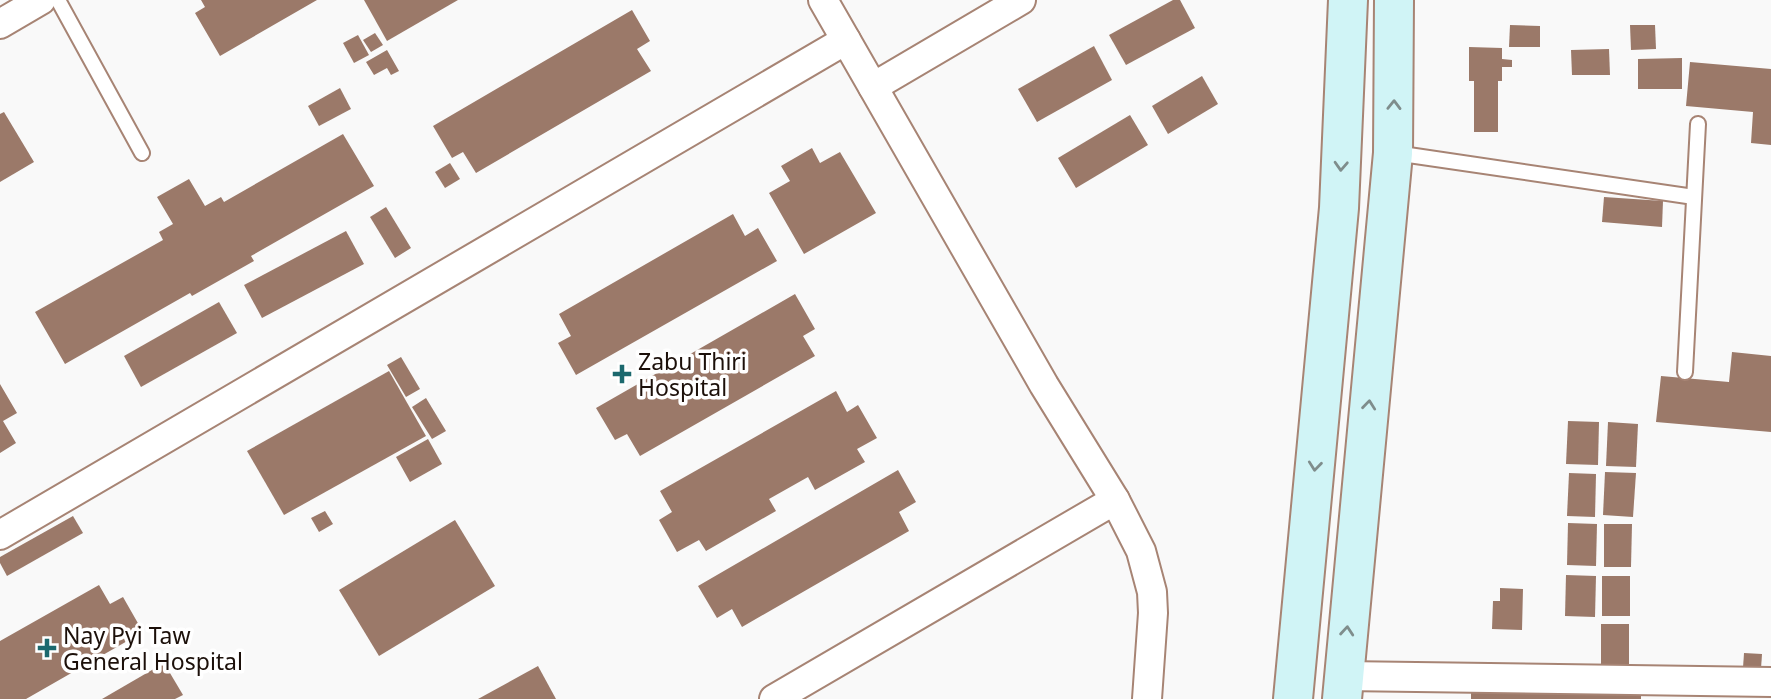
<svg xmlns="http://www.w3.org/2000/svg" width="1771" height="699" font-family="'Noto Sans',sans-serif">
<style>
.building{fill:#9b7969}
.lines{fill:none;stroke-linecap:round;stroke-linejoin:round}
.lane-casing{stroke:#a78474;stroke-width:18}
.street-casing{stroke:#a78474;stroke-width:32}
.secondary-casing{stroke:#a78474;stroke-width:42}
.lane{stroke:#fff;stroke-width:14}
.street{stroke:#fff;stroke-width:28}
.secondary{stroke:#d0f4f6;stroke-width:38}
.oneway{stroke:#7f8d8c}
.poi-dot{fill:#1c696e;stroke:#fff;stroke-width:2.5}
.labels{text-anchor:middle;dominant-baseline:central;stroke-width:7;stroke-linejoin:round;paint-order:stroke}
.poi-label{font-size:23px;fill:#1c100a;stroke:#fff;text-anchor:start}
</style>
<rect width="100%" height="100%" fill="#f9f9f9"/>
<g class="building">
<path d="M 201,0 L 317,0 L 220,56 L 195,13 L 205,7 Z"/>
<path d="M 364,0 L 458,0 L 387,41 Z"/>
<path d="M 1173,0 L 1180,0 L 1195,28 L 1126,65 L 1109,35 Z"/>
<path d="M 632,10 L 650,41 L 637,49 L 651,71 L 476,173 L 463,152 L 452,158 L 433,126 Z"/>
<path d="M 1510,25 L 1540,26 L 1540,47 L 1509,47 Z"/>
<path d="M 1630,25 L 1655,25 L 1656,49 L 1631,50 Z"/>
<path d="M 375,33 L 383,45 L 371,52 L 363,40 Z"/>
<path d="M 358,35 L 369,55 L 354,63 L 343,43 Z"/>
<path d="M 1094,46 L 1112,80 L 1037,122 L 1018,89 Z"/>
<path d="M 1469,47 L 1502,48 L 1502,59 L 1512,60 L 1512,67 L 1502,67 L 1502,81 L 1498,81 L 1498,132 L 1474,132 L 1474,81 L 1469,81 Z"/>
<path d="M 1609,49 L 1610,75 L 1572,75 L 1571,50 Z"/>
<path d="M 387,50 L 399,71 L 391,75 L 387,68 L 374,75 L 366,62 Z"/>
<path d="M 1682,58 L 1682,89 L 1638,89 L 1638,59 Z"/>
<path d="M 1690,62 L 1771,69 L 1771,145 L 1751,143 L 1753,112 L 1686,106 Z"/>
<path d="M 1202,76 L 1218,104 L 1168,134 L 1152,106 Z"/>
<path d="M 340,88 L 351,109 L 319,126 L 308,106 Z"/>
<path d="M 4,112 L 34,162 L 0,182 L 0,114 Z"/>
<path d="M 1130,115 L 1148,145 L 1076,188 L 1058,158 Z"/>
<path d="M 343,134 L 374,186 L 251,256 L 254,261 L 192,296 L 190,293 L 65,364 L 35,312 L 163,240 L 159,232 L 173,224 L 157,197 L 189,179 L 205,206 L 221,197 L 224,202 Z"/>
<path d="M 812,148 L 820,163 L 840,152 L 876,213 L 804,254 L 769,193 L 790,181 L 781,166 Z"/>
<path d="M 450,163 L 460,179 L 445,188 L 435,172 Z"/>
<path d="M 1604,197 L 1663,201 L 1662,227 L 1602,222 Z"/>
<path d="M 386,207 L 411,248 L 395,258 L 370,217 Z"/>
<path d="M 733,214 L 745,236 L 758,228 L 777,261 L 576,375 L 558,343 L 571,336 L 559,314 Z"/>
<path d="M 346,231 L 364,264 L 262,318 L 244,285 Z"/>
<path d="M 795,294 L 815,329 L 803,336 L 815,356 L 640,456 L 627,434 L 615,440 L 596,408 Z"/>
<path d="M 219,302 L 237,333 L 141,387 L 124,356 Z"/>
<path d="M 1732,352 L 1771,356 L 1771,432 L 1656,422 L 1661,376 L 1729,382 Z"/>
<path d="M 401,357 L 420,389 L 406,397 L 387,365 Z"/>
<path d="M 389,371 L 426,436 L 284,515 L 247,451 Z"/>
<path d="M 0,384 L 17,413 L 3,421 L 16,443 L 0,453 Z"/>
<path d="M 836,391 L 847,412 L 858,405 L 877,438 L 857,449 L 865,462 L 815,490 L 808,477 L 769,499 L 776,511 L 706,551 L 699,540 L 677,552 L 659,520 L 672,512 L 660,491 Z"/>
<path d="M 426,398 L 446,431 L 432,439 L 412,407 Z"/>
<path d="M 1568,421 L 1599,422 L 1598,465 L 1566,464 Z"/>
<path d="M 1608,422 L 1638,424 L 1636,467 L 1606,466 Z"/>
<path d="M 428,439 L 442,464 L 410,482 L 396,457 Z"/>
<path d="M 898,470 L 916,502 L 899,512 L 909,531 L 742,627 L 732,609 L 717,618 L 698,586 Z"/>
<path d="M 1605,472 L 1636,473 L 1633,517 L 1603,515 Z"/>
<path d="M 1569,473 L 1596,474 L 1595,517 L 1567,516 Z"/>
<path d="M 325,511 L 333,524 L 319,532 L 311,518 Z"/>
<path d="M 73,516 L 83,533 L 7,576 L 0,563 L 0,557 Z"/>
<path d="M 455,520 L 495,586 L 379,656 L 339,590 Z"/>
<path d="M 1568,523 L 1597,524 L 1596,566 L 1567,565 Z"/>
<path d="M 1604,524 L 1632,524 L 1631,567 L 1604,567 Z"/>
<path d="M 1566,575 L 1596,576 L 1595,617 L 1565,616 Z"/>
<rect x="1602" y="576" width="28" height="40"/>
<path d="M 99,585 L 110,604 L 123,597 L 143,632 L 26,699 L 0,699 L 0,641 Z"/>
<path d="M 1500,588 L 1523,589 L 1522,630 L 1492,629 L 1493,601 L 1500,601 Z"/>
<rect x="1601" y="624" width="28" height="41"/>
<path d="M 1744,653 L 1762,654 L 1761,669 L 1743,668 Z"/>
<path d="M 164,663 L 183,695 L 175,699 L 102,699 Z"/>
<path d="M 538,666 L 556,699 L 478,699 Z"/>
<path d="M 1471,687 L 1641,689 L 1641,699 L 1471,699 Z"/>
</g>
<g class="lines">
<defs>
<g id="lane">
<path d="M 58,0 L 142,153"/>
<path d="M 1395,153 L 1694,197"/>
<path d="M 1685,372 L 1698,124"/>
</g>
<g id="street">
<path d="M 823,0 L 1044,385 L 1115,500 L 1141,551 L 1152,592 L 1153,613 L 1147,699"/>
<path d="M 0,24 L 41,0"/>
<path d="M 873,87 L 1021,0"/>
<path d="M 0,535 L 846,40"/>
<path d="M 1343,676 L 1771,682"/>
<path d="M 774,699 L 1115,500"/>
</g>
<g id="secondary">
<path d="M 1293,699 L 1339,208 L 1348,0"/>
<path d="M 1342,699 L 1393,153 L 1394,0"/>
</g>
</defs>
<use href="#lane" class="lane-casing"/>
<use href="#street" class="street-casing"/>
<use href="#secondary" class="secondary-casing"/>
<use href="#lane" class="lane"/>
<use href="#street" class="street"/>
<use href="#secondary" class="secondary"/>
</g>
<defs><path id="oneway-chevron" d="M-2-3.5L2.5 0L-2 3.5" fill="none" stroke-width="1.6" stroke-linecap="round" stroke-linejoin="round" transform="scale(1.75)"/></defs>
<g class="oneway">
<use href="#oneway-chevron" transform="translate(1394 105) rotate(-89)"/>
<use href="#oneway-chevron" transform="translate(1341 166) rotate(93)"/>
<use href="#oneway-chevron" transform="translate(1369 405) rotate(-84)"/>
<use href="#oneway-chevron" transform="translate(1315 466) rotate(96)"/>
<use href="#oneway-chevron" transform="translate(1347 631) rotate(-85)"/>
</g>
<g class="poi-dot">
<path d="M618.5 363.5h7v7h7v7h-7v7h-7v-7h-7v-7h7z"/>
<path d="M43.5 637.5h7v7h7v7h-7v7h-7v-7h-7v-7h7z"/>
</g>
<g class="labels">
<g class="poi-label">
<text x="638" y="361">Zabu Thiri<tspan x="638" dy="26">Hospital</tspan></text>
<text x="63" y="635">Nay Pyi Taw<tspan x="63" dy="26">General Hospital</tspan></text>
</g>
</g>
</svg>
